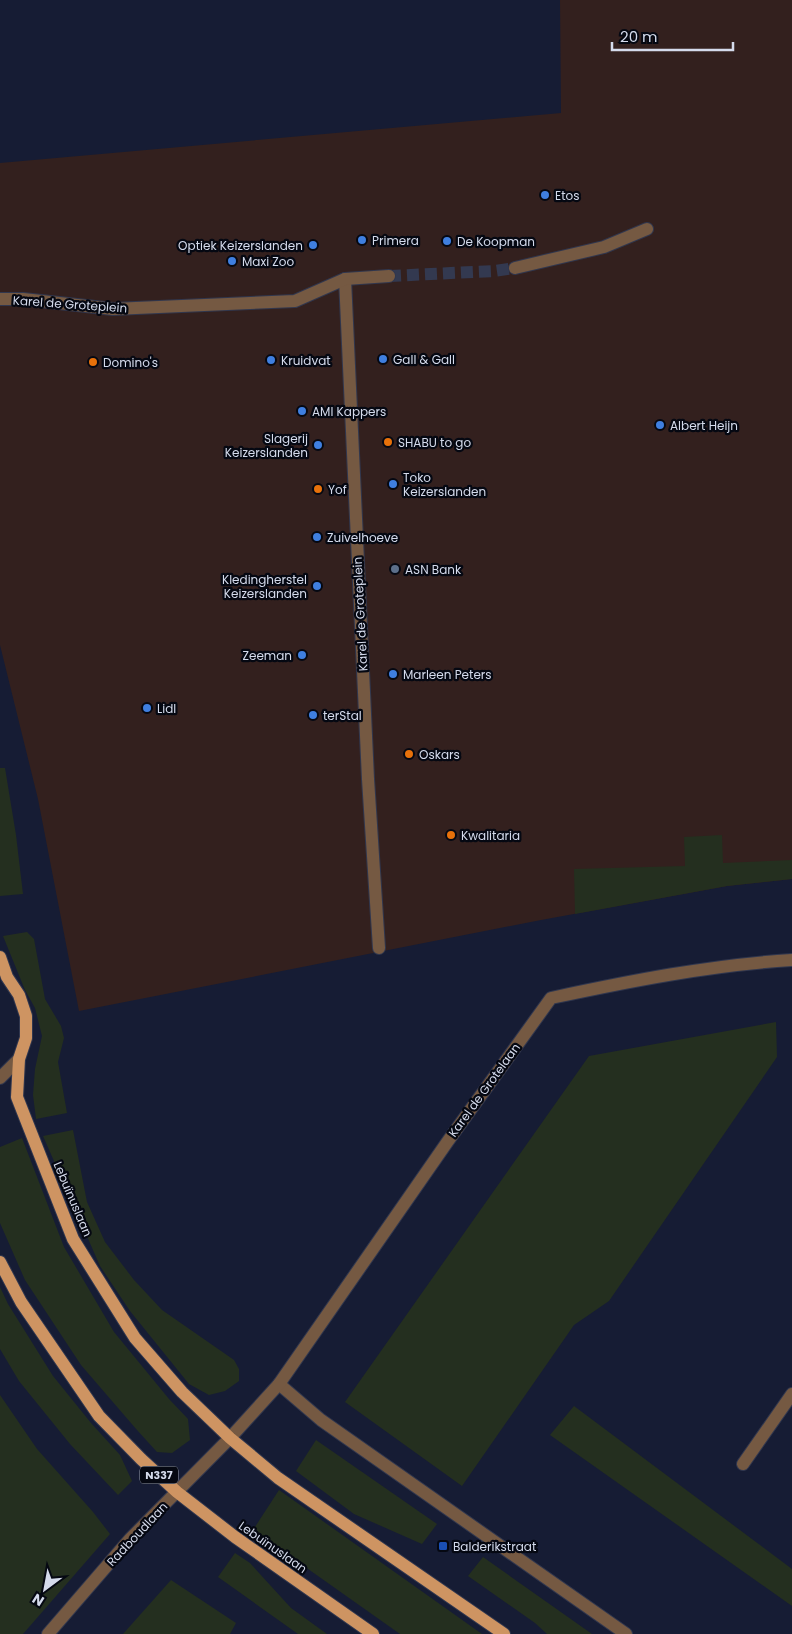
<svg xmlns="http://www.w3.org/2000/svg" width="792" height="1634" font-family="Poppins,sans-serif">
<style>
.commercial{fill:#33201e}
.green{fill:#242f1f}
.lines{fill:none;stroke-linecap:round;stroke-linejoin:round}
.street-tunnel{stroke:#333950;stroke-width:12;stroke-dasharray:12 6;stroke-linecap:butt}
.street-casing{stroke:#31374e;stroke-width:14}
.primary-casing{stroke:#31374e;stroke-width:14}
.street{stroke:#755942;stroke-width:12}
.primary{stroke:#ce9462;stroke-width:12}
.shop-dot{fill:#3f7fe0;stroke:#050812;stroke-width:2}
.food-dot{fill:#e8710a;stroke:#050812;stroke-width:2}
.service-dot{fill:#5c6f8a;stroke:#050812;stroke-width:2}
.transit-dot{fill:#1a4fb4;stroke:#050812;stroke-width:2}
.labels{text-anchor:middle;dominant-baseline:central;stroke-width:4.5;stroke-linejoin:round;paint-order:stroke}
.shield{fill:#050812;stroke:#979cab;stroke-width:1}
.shield-label{font-size:11px;font-weight:bold;fill:#d5dbec}
.poi-label{font-size:12px;fill:#d5dbec;stroke:#050812;text-anchor:start}
.street-label{font-size:12px;fill:#d5dbec;stroke:#050812}
</style>
<rect width="100%" height="100%" fill="#161c34"/>
<path class="commercial" d="M 560,0 L 792,0 L 792,879 L 727,886 L 541,920 L 79,1011 L 38,799 L 0,645 L 0,163 L 561,113 Z"/>
<g class="green">
<path d="M 0,768 L 5,768 L 16,835 L 23,894 L 0,896 Z"/>
<path d="M 722,835 L 723,863 L 792,860 L 792,879 L 727,886 L 575,914 L 574,869 L 685,866 L 684,837 Z"/>
<path d="M 27,932 L 34,939 L 45,999 L 61,1026 L 64,1038 L 58,1062 L 67,1113 L 36,1119 L 33,1095 L 35,1069 L 42,1036 L 35,1008 L 25,990 L 3,936 Z"/>
<path d="M 776,1022 L 777,1057 L 609,1301 L 574,1325 L 462,1486 L 345,1402 L 589,1056 Z"/>
<path d="M 73,1130 L 87,1202 L 105,1242 L 134,1280 L 162,1310 L 234,1360 L 239,1369 L 239,1381 L 225,1391 L 209,1395 L 189,1384 L 130,1311 L 100,1266 L 43,1136 Z"/>
<path d="M 22,1138 L 64,1247 L 114,1332 L 169,1399 L 188,1419 L 190,1440 L 172,1453 L 157,1452 L 137,1430 L 81,1365 L 25,1280 L 0,1223 L 0,1147 Z"/>
<path d="M 0,1287 L 8,1304 L 53,1376 L 91,1423 L 120,1455 L 132,1481 L 118,1495 L 70,1444 L 19,1381 L 0,1349 Z"/>
<path d="M 0,1395 L 37,1449 L 93,1512 L 110,1534 L 23,1634 L 0,1634 Z"/>
<path d="M 574,1406 L 792,1569 L 792,1606 L 550,1435 Z"/>
<path d="M 316,1440 L 437,1524 L 422,1544 L 354,1514 L 296,1471 Z"/>
<path d="M 279,1490 L 482,1634 L 400,1634 L 253,1530 Z"/>
<path d="M 235,1553 L 250,1563 L 291,1608 L 327,1634 L 298,1634 L 218,1577 Z"/>
<path d="M 483,1557 L 592,1634 L 547,1634 L 535,1623 L 468,1576 Z"/>
<path d="M 171,1580 L 236,1623 L 230,1634 L 123,1634 Z"/>
</g>
<g class="lines">
<path class="street-tunnel" d="M 389,276 L 494,271 L 515,268"/>
<defs>
<g id="street">
<path d="M 515,268 L 604,247 L 647,229"/>
<path d="M 345,279 L 368,779 L 379,948"/>
<path d="M 0,299 L 23,299 L 113,309 L 295,301 L 345,279 L 389,276"/>
<path d="M 0,1078 L 19,1059"/>
<path d="M 279,1384 L 321,1420 L 626,1634"/>
<path d="M 743,1464 L 792,1394"/>
<path d="M 48,1634 L 130,1539 L 230,1438 L 279,1384 L 448,1141 L 551,998 C 630,981 711,965 792,960"/>
</g>
<g id="primary">
<path d="M 0,957 L 7,977 L 19,995 L 26,1016 L 26,1038 L 19,1059 L 17,1097 L 73,1239 L 135,1338 L 182,1392 L 230,1438 L 278,1478 L 504,1634"/>
<path d="M 0,1262 L 21,1302 L 99,1416 L 141,1459 L 177,1492 L 235,1537 L 373,1634"/>
</g>
</defs>
<use href="#street" class="street-casing"/>
<use href="#primary" class="primary-casing"/>
<use href="#street" class="street"/>
<use href="#primary" class="primary"/>
</g>
<g class="shop-dot">
<circle cx="545" cy="195" r="5"/>
<circle cx="362" cy="240" r="5"/>
<circle cx="447" cy="241" r="5"/>
<circle cx="313" cy="245" r="5"/>
<circle cx="232" cy="261" r="5"/>
<circle cx="383" cy="359" r="5"/>
<circle cx="271" cy="360" r="5"/>
<circle cx="302" cy="411" r="5"/>
<circle cx="660" cy="425" r="5"/>
<circle cx="318" cy="445" r="5"/>
<circle cx="393" cy="484" r="5"/>
<circle cx="317" cy="537" r="5"/>
<circle cx="317" cy="586" r="5"/>
<circle cx="302" cy="655" r="5"/>
<circle cx="393" cy="674" r="5"/>
<circle cx="147" cy="708" r="5"/>
<circle cx="313" cy="715" r="5"/>
</g>
<g class="food-dot">
<circle cx="93" cy="362" r="5"/>
<circle cx="388" cy="442" r="5"/>
<circle cx="318" cy="489" r="5"/>
<circle cx="409" cy="754" r="5"/>
<circle cx="451" cy="835" r="5"/>
</g>
<circle class="service-dot" cx="395" cy="569" r="5"/>
<rect class="transit-dot" x="438" y="1541" width="10" height="10" rx="2.5"/>
<g class="labels">
<rect class="shield" x="140" y="1466.5" width="38" height="17" rx="4"/>
<g class="shield-label">
<text x="159" y="1475">N337</text>
</g>
<g class="poi-label">
<text x="555" y="195">Etos</text>
<text x="372" y="240">Primera</text>
<text x="457" y="241">De Koopman</text>
<text x="303" y="245" text-anchor="end">Optiek Keizerslanden</text>
<text x="242" y="261">Maxi Zoo</text>
<text x="393" y="359">Gall &amp; Gall</text>
<text x="281" y="360">Kruidvat</text>
<text x="103" y="362">Domino's</text>
<text x="312" y="411">AMI Kappers</text>
<text x="670" y="425">Albert Heijn</text>
<text x="308" y="438" text-anchor="end">Slagerij<tspan x="308" dy="14">Keizerslanden</tspan></text>
<text x="398" y="442">SHABU to go</text>
<text x="403" y="477">Toko<tspan x="403" dy="14">Keizerslanden</tspan></text>
<text x="328" y="489">Yof</text>
<text x="327" y="537">Zuivelhoeve</text>
<text x="405" y="569">ASN Bank</text>
<text x="307" y="579" text-anchor="end">Kledingherstel<tspan x="307" dy="14">Keizerslanden</tspan></text>
<text x="292" y="655" text-anchor="end">Zeeman</text>
<text x="403" y="674">Marleen Peters</text>
<text x="157" y="708">Lidl</text>
<text x="323" y="715">terStal</text>
<text x="419" y="754">Oskars</text>
<text x="461" y="835">Kwalitaria</text>
<text x="453" y="1546">Balderikstraat</text>
</g>
<g class="street-label">
<text transform="translate(70 304) rotate(4)">Karel de Groteplein</text>
<text transform="translate(360 614) rotate(-93)">Karel de Groteplein</text>
<text transform="translate(484 1090) rotate(-54)">Karel de Grotelaan</text>
<text transform="translate(73 1199) rotate(67)">Lebuïnuslaan</text>
<text transform="translate(137 1534) rotate(-47)">Radboudlaan</text>
<text transform="translate(273 1547) rotate(35)">Lebuïnuslaan</text>
</g>
</g>
<g transform="translate(45 1589) rotate(212)" stroke="#050812" stroke-width="4" paint-order="stroke">
<path d="M0-4L9 19L0 12L-9 19Z" fill="#d5dbec"/>
<text y="-8" font-size="14" font-weight="bold" text-anchor="middle" fill="#d5dbec">N</text>
</g>
<path d="M612 42v8h121v-8" fill="none" stroke="#d5dbec" stroke-width="2.5"/>
<text x="620" y="42" font-size="15" fill="#d5dbec" stroke="#050812" stroke-width="4" paint-order="stroke">20 m</text>
</svg>
